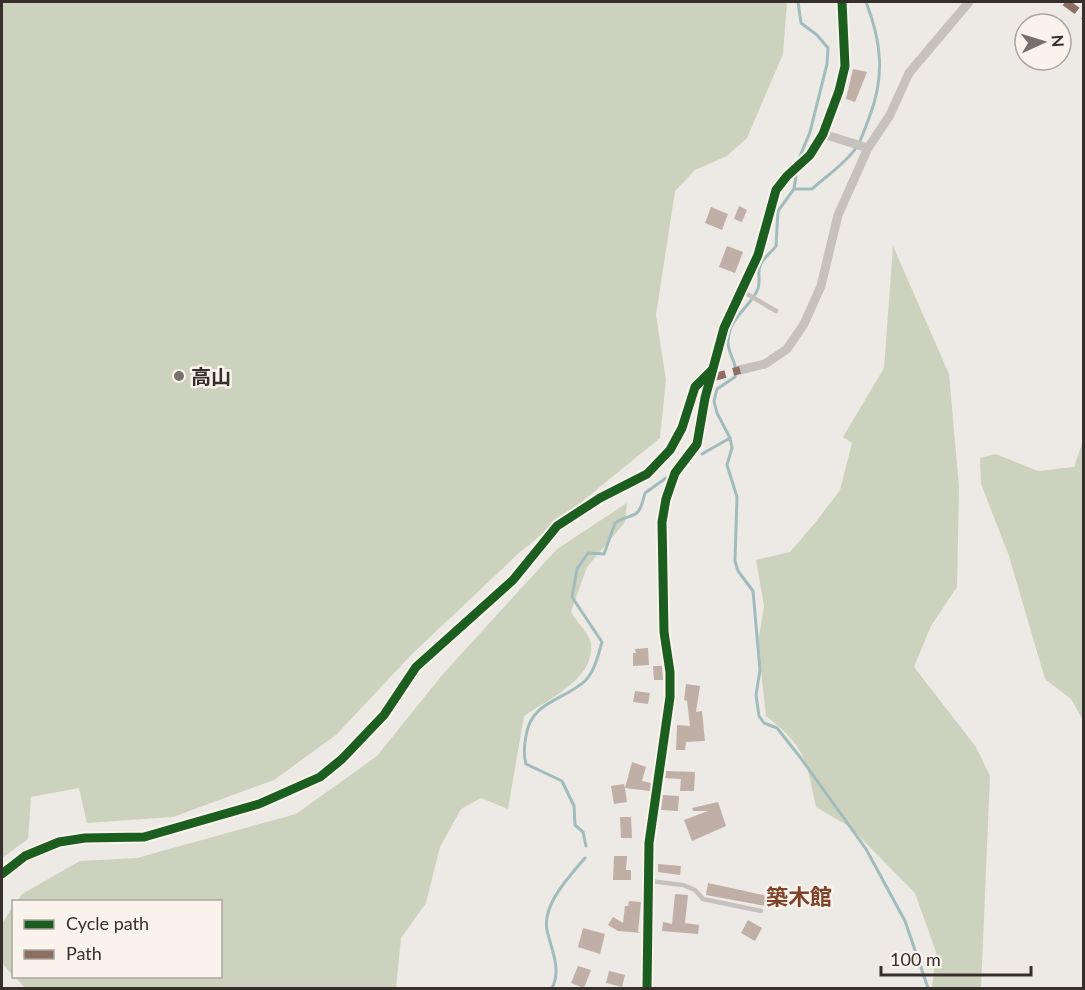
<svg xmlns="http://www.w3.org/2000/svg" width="1085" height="990" font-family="Lato,'Noto Sans JP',sans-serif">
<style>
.green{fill:#cdd2bf}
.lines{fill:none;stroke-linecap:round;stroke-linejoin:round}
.stream{stroke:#a1bcbd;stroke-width:3}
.building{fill:#bfafa7}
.service{stroke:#c6c1bc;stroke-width:4.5}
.minor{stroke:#c6c1bc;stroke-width:9}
.quiet{stroke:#8d6e63;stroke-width:8;stroke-dasharray:15 8;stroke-linecap:butt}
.cycleway-casing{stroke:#f9f3ec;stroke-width:13}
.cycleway{stroke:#1b5e20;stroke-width:9}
.poi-dot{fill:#77706c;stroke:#f9f3ec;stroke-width:2}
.labels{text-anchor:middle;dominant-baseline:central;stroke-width:5;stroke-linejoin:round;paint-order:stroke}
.poi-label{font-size:20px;font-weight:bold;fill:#372f2b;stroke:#f9f3ec;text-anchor:start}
.quarter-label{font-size:22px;font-weight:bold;fill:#7f422a;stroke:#f9f3ec}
</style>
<rect width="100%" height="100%" fill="#ede9e4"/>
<g class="green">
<path d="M 2,2 L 787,2 L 783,54 L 747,138 L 727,156 L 695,170 L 675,191 L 656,315 L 666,380 L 660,438 L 520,552 L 412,654 L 336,735 L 274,780 L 173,817 L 87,823 L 79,788 L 31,797 L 28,839 L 2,858 Z"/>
<path d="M 893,246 L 949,374 L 959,487 L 957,587 L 931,626 L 914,667 L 976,747 L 990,776 L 981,988 L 932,988 L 936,952 L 915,893 L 850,827 L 816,807 C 806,760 806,747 766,716 L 758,643 L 764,606 L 756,560 L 790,552 L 815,523 L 840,490 L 852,443 L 843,437 L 884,368 Z"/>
<path d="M 1083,441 L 1083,720 L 1071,699 L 1045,679 L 1009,556 L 981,484 L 980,458 L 996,454 L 1038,471 L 1074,467 Z"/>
<path d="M 627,503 L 625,522 L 587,567 L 571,612 C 576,621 590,634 591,644 C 595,679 548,699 524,716 L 508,809 L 481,798 L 461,809 L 440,847 L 426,903 L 401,938 L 396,988 L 25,988 L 14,976 L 220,976 L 220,902 L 17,901 L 22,894 L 80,861 L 137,858 L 296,814 L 377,756 L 443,674 L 557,549 Z"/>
<path d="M 13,906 L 13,976 L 2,963 L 2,924 Z"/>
</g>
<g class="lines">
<g class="stream">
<path d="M 866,2 C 882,43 885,77 869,118 C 865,128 862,139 856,148 C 845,164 826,176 812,189 L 794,189 L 778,211 L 776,246 C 772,252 764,257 761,264 C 756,272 762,281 757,291 C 748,309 728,319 728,342 C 728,356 738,361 735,377 L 717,389 L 714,401 L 717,413 L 730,438 L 732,448 L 727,465 L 737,497 L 735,561 L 738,571 L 753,591 L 760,670 L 756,695 L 759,716 L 764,723 L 777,728 L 800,757 L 866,849 L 905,921 L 928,988"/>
<path d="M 798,161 L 810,132 L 827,64 L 828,48 L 817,35 L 801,23 L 798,2"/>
<path d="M 794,189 L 796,176"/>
<path d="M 702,454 L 730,438"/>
<path d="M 586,846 L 583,832 L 575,825 L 574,806 L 562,781 L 526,764 C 523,754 524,746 526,736 C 531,701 563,701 585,681 C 595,671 598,655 602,642 L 572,597 L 577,569 L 588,553 L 604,554 L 615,523 C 633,511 638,523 645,493 L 666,478"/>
<path d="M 552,988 C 562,969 551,949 547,930 C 542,904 570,876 585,858"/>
</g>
</g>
<g class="building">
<path d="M 853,69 L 867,72 L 855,102 L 846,99 Z"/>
<path d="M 739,206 L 747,210 L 742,222 L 734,219 Z"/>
<path d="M 711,207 L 728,214 L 722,230 L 705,223 Z"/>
<path d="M 727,246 L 743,252 L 735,273 L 719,267 Z"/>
<path d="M 648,648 L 649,665 L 633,666 L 633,653 L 636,653 L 635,649 Z"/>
<path d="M 653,666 L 662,666 L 663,680 L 654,680 Z"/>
<path d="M 686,684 L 700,686 L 696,712 L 702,711 L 705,741 L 686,742 L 685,750 L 676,750 L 677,725 L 690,726 L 687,701 L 684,700 Z"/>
<path d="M 635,691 L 650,693 L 648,704 L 633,702 Z"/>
<path d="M 632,762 L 646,767 L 642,781 L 651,783 L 650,791 L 625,788 L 627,802 L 614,804 L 611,786 L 624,784 L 625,788 Z"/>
<path d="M 666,771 L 695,772 L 694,791 L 680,791 L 681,779 L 665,778 Z"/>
<path d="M 663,795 L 679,796 L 678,811 L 661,810 Z"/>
<path d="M 718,802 L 726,826 L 692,841 L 684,820 L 708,811 L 693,811 L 692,808 Z"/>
<path d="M 620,817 L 631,817 L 632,838 L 621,838 Z"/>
<path d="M 614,856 L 627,856 L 626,870 L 631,870 L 631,880 L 613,880 Z"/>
<path d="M 658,864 L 681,866 L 680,875 L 658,872 Z"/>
<path d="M 708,883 L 768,896 L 766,906 L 706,895 Z"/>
<path d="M 675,894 L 688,895 L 685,923 L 699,925 L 698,934 L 662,931 L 663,922 L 672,924 Z"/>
<path d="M 629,901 L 641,902 L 638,932 L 641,933 L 618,931 L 608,925 L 613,917 L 623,923 L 625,906 L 628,906 Z"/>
<path d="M 748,920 L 762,928 L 755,941 L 741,933 Z"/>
<path d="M 583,928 L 605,934 L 600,954 L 578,947 Z"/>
<path d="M 578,966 L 591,970 L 584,988 L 571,983 Z"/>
<path d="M 609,971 L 625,975 L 622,987 L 606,983 Z"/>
</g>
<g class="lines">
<g class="service">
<path d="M 742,291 L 776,311"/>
<path d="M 650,881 L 683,885 L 695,890 L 703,899 L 761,911"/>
</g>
<g class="minor">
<path d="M 823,134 L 868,148"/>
<path d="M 740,370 L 765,364 L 787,349 L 804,324 L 821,286 L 838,215 L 868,148 L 890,115 L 909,73 L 969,2"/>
<path d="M 2,874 L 25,856 L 59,842 L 85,838 L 144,837 L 259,804 L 320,777 L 342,759 L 384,715 L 416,667 L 513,580 L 557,526 L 600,498 L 647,474 L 670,450 L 682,428 L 695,387 L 713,369"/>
<path d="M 647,988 L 649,843 L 670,697 L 670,672 L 664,632 L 662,522 L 666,499 L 675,473 L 697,444 L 705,398 L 724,328 L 758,255 L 776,190 L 787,176 L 810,155 L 823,134 L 839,91 L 845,66 L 842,2"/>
</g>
<g class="quiet">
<path d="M 1065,2 L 1084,16"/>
<path d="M 711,378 L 740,370"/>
</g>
<defs>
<g id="cycleway">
<path d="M 2,874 L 25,856 L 59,842 L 85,838 L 144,837 L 259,804 L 320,777 L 342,759 L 384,715 L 416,667 L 513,580 L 557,526 L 600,498 L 647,474 L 670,450 L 682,428 L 695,387 L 712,370"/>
<path d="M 647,988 L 649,843 L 670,697 L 670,672 L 664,632 L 662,522 L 666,499 L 675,473 L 697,444 L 705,398 L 724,328 L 758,255 L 776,190 L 787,176 L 810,155 L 823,134 L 839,91 L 845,66 L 842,2"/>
</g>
</defs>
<use href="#cycleway" class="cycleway-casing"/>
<use href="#cycleway" class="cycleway"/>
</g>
<circle class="poi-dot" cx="179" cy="376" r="6"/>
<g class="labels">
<g class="poi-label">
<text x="191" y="376">高山</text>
</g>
<g class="quarter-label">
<text x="799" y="896">築木館</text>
</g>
</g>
<rect width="1085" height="990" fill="none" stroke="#372f2b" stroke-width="6"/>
<rect x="12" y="900" width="210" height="78" fill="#f9f3ec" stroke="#aba59f" stroke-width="1.5"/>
<rect x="24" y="920" width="30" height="9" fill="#1b5e20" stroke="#aba59f" stroke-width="1.5"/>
<text x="66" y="930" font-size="18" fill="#372f2b">Cycle path</text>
<rect x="24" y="950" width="30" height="9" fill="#8d6e63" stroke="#aba59f" stroke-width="1.5"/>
<text x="66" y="960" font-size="18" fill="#372f2b">Path</text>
<g transform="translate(1043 42) rotate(86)"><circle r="28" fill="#f9f3ec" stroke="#aba59f" stroke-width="1.5"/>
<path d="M0-4.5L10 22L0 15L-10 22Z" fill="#77706c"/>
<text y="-9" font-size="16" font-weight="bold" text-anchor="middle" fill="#372f2b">N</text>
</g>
<path d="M881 966v9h150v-9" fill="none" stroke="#372f2b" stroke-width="3"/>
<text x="890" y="966" font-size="18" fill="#372f2b" stroke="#f9f3ec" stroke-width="4.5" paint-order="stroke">100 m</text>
</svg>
